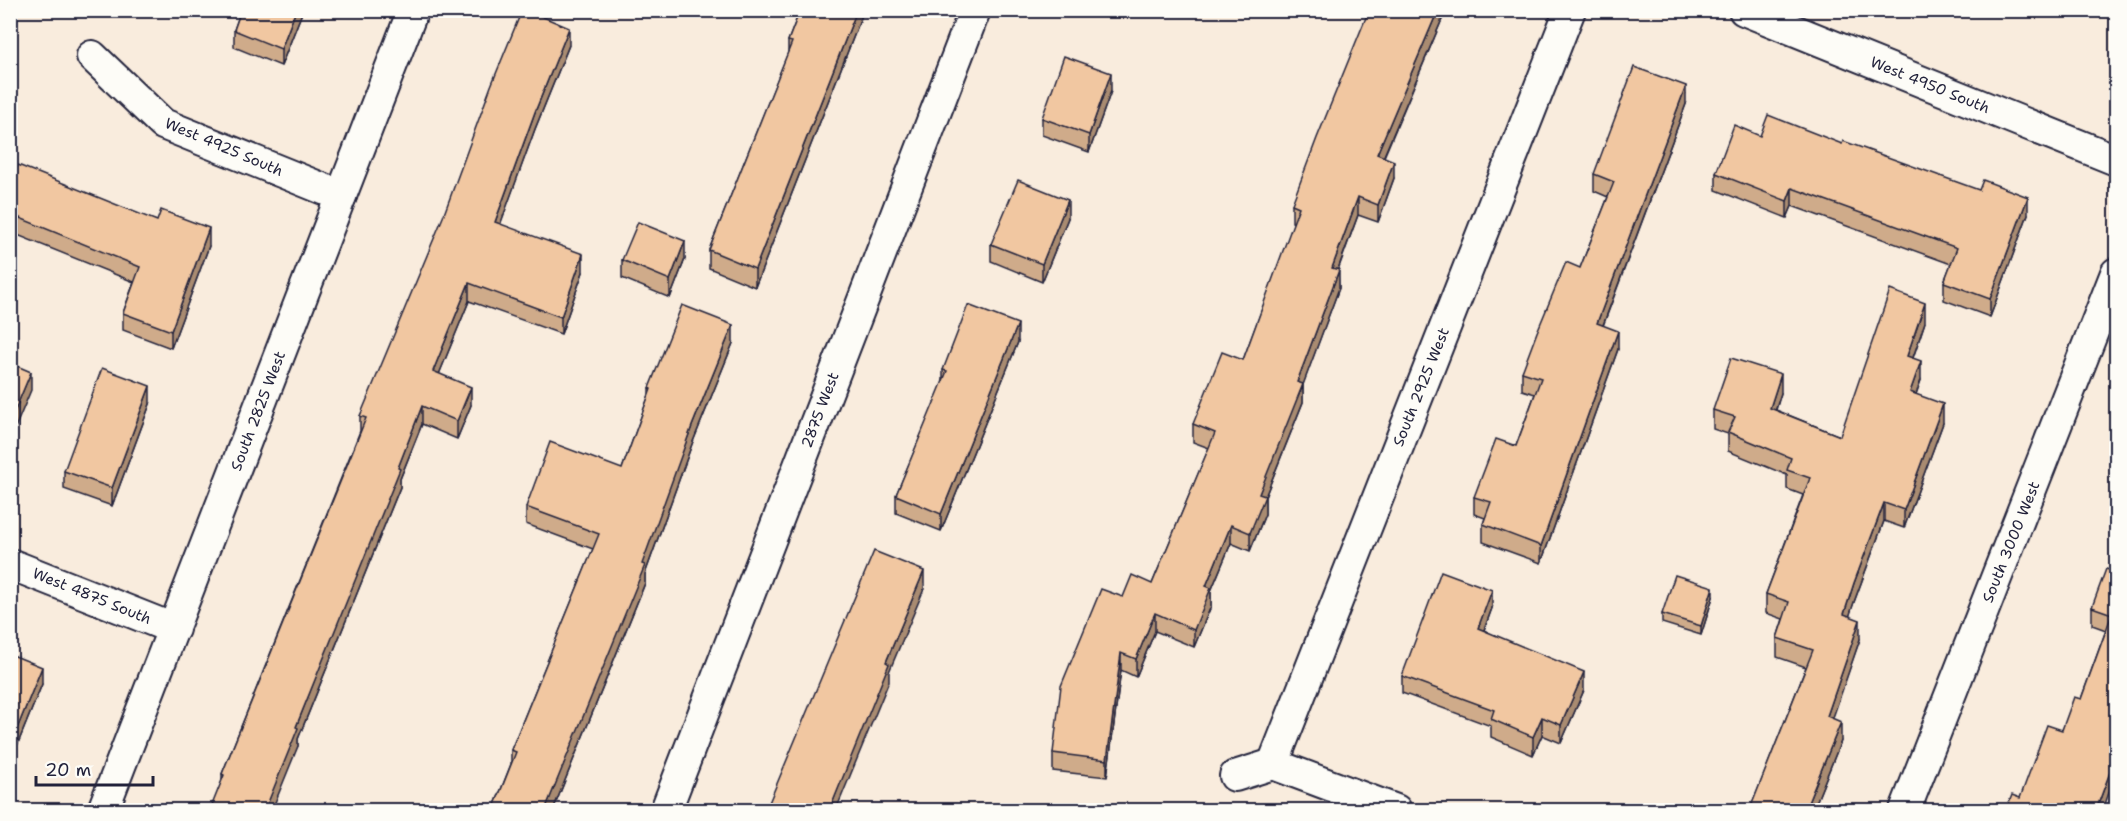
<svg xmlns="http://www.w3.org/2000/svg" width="2127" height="821" font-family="'Shantell Sans',sans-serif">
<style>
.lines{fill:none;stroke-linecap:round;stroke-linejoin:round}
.minor-casing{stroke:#22223b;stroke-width:34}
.minor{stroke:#fdfcf7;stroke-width:30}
.wall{fill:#cfab8a;stroke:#22223b;stroke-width:1.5}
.shaded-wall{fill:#a98b71;stroke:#22223b;stroke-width:1.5}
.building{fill:#f1c7a1;stroke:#22223b;stroke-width:1.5}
.labels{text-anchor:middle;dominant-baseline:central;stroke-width:6;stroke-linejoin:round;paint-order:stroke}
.street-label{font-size:15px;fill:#22223b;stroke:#fdfcf7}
</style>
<rect width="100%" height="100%" fill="#f9ecdd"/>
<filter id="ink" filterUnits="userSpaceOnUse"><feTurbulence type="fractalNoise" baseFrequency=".0167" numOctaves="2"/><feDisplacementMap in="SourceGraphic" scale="12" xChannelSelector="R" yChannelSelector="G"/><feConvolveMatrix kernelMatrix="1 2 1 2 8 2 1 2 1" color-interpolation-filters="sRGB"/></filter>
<g filter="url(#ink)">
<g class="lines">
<defs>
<g id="minor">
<path d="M 1744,10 L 2116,160"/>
<path d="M 92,56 L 163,124 L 341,196"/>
<path d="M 10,564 L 174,629"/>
<path d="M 1273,764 L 1570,10"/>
<path d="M 1273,764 L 1396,810"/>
<path d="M 1235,776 L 1273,764"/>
<path d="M 103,810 L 413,10"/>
<path d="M 666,810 L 975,10"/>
<path d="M 1905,810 L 2116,273"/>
</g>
</defs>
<use href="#minor" class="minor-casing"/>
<use href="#minor" class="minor"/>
</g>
<g class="wall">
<path d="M 241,10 L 303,10 L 281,66 L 234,47 L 234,30 Z"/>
<path d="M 800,10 L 864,10 L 755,287 L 709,268 L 709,250 L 788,53 L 788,41 Z"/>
<path d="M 1446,10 L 1384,157 L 1394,178 L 1378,222 L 1358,215 L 1338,270 L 1339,288 L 1303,384 L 1303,402 L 1265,497 L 1265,514 L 1250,551 L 1231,543 L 1211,591 L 1211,606 L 1194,647 L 1155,631 L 1136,677 L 1121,670 L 1107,777 L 1053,771 L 1053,753 L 1123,597 L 1152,584 L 1209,448 L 1193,442 L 1193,424 L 1243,360 L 1294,223 L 1292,222 L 1292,204 Z"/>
<path d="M 2021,10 L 2033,10 L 2031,14 Z"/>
<path d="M 2054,10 L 2069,10 L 2067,15 Z"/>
<path d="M 569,45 L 535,129 L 500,224 L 583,272 L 561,334 L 469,301 L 439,374 L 471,405 L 457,439 L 422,424 L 400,479 L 400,487 L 298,739 L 298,746 L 222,779 L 222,774 L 360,431 L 360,416 Z"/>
<path d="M 1111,91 L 1089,152 L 1042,135 L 1042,118 Z"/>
<path d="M 1686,104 L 1603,326 L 1618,349 L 1541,563 L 1483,542 L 1483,524 L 1485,518 L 1474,514 L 1474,497 L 1516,446 L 1535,394 L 1522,390 L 1522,372 L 1580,268 L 1608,197 L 1594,191 L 1594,174 Z"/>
<path d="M 1760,136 L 1842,144 L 2028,214 L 1990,317 L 1944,300 L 1944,282 L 1951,264 L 1792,206 L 1787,218 L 1716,190 L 1716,173 Z"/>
<path d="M 10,184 L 157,221 L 209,246 L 171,348 L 123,330 L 123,313 L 134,282 L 10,232 Z"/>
<path d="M 1068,218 L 1042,282 L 991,261 L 991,244 Z"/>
<path d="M 685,259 L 670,298 L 622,278 L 622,260 Z"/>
<path d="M 1925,322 L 1913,358 L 1921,380 L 1916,394 L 1943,423 L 1904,528 L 1884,521 L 1854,602 L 1849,616 L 1860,639 L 1832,718 L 1841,741 L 1813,810 L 1750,810 L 1806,667 L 1777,657 L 1777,638 L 1783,619 L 1766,613 L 1766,594 L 1803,495 L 1787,489 L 1787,475 L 1728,451 L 1728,434 L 1713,429 L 1713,410 L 1781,393 L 1776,410 L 1840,436 Z"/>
<path d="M 1018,342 L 941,531 L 896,513 L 896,495 L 943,383 L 943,370 Z"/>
<path d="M 733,343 L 692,444 L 645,574 L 645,583 L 553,810 L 493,810 L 511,764 L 511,750 L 593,549 L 526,524 L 526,507 L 622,469 L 649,395 L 649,388 Z"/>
<path d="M 150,404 L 112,506 L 64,489 L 64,471 Z"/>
<path d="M 2113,571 L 2116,773 L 2020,798 L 2081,699 L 2106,630 L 2092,625 L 2092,607 Z"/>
<path d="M 1713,597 L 1701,635 L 1662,623 L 1662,614 Z"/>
<path d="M 1492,608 L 1484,630 L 1584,690 L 1561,743 L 1542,735 L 1533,755 L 1491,737 L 1491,726 L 1402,693 L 1402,676 Z"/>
<path d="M 10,654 L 42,684 L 14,753 L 10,752 Z"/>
</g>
<g class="shaded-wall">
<path d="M 296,10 L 303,10 L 281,66 L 281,49 Z"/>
<path d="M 857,10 L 864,10 L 755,287 L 755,269 Z"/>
<path d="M 1438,10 L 1446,10 L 1377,172 L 1377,154 Z"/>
<path d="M 569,28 L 569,45 L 535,129 L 495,239 L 495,222 L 535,112 Z"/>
<path d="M 1111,73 L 1111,91 L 1089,152 L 1089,135 Z"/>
<path d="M 1686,86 L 1686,104 L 1597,341 L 1597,323 Z"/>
<path d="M 1394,161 L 1394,178 L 1378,222 L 1378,205 Z"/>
<path d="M 1792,188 L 1792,206 L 1787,218 L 1787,201 Z"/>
<path d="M 1358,197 L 1358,215 L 1332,285 L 1332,268 Z"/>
<path d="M 2028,197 L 2028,214 L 1990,317 L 1990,299 Z"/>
<path d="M 1068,200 L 1068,218 L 1042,282 L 1042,264 Z"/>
<path d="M 209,228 L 209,246 L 171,348 L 171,331 Z"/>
<path d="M 685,241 L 685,259 L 670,298 L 670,280 Z"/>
<path d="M 583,254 L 583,272 L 561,334 L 561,317 Z"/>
<path d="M 1339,270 L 1339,288 L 1300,393 L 1303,384 L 1303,402 L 1265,497 L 1265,514 L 1250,551 L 1250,533 L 1259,494 L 1297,382 Z"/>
<path d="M 469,283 L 469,301 L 433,389 L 433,371 Z"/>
<path d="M 1925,303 L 1925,322 L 1907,375 L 1907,356 Z"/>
<path d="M 1018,324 L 1018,342 L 941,531 L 941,514 Z"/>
<path d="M 733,325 L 733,343 L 692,444 L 645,574 L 645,583 L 553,810 L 545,810 L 692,426 Z"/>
<path d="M 1618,331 L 1618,349 L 1541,563 L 1541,546 Z"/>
<path d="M 1921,361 L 1921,380 L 1910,411 L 1910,392 Z"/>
<path d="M 31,372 L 31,390 L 10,440 L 10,422 Z"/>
<path d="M 1781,374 L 1781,393 L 1770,427 L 1770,408 Z"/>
<path d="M 150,386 L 150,404 L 112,506 L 112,488 Z"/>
<path d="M 471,387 L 471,405 L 457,439 L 457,421 Z"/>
<path d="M 1943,404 L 1943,423 L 1904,528 L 1904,510 Z"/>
<path d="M 422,406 L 422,424 L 400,479 L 400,487 L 298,739 L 298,746 L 272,810 L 265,810 L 296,727 Z"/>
<path d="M 1884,503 L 1884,521 L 1854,602 L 1844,633 L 1844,614 L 1854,583 Z"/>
<path d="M 1231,525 L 1231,543 L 1211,591 L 1211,606 L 1194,647 L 1194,630 L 1206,586 Z"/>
<path d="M 924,571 L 924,589 L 889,672 L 889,681 L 836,810 L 832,804 L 886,662 Z"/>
<path d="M 1713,587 L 1713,597 L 1701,635 L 1701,626 Z"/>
<path d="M 1492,590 L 1492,608 L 1478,646 L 1478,628 Z"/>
<path d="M 1155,613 L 1155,631 L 1136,677 L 1136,659 Z"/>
<path d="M 1860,620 L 1860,639 L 1827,735 L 1827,716 Z"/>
<path d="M 1121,653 L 1121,670 L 1107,777 L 1107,760 Z"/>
<path d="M 42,667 L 42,684 L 14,753 L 14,736 Z"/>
<path d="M 1584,672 L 1584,690 L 1561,743 L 1561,725 Z"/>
<path d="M 1542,717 L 1542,735 L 1533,755 L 1533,737 Z"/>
<path d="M 1841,722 L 1841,741 L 1813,810 L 1805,810 Z"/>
<path d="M 2116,756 L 2116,773 L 2103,810 L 2096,810 Z"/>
</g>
<g class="building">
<path d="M 241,10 L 296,10 L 281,49 L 234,30 Z"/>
<path d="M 522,10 L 527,10 L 569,28 L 535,112 L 495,222 L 583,254 L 561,317 L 469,283 L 433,371 L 471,387 L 457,421 L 422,406 L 398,468 L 400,469 L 296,727 L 298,728 L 265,810 L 210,810 L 224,775 L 222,774 L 366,418 L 360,416 L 443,217 L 491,86 Z"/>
<path d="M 800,10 L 857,10 L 755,269 L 709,250 L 792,42 L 788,41 Z"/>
<path d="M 1369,10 L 1438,10 L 1377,154 L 1394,161 L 1378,205 L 1358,197 L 1332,268 L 1339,270 L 1297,382 L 1303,384 L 1259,494 L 1265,496 L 1250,533 L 1231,525 L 1206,586 L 1211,588 L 1194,630 L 1155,613 L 1136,659 L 1121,653 L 1107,760 L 1053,753 L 1061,686 L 1101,589 L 1123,597 L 1132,575 L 1152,584 L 1215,433 L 1193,424 L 1222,352 L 1243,360 L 1299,207 L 1292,204 L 1317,138 Z"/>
<path d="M 1064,56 L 1111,73 L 1089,135 L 1042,118 Z"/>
<path d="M 1634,67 L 1686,86 L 1597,323 L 1618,331 L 1541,546 L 1483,524 L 1491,502 L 1474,497 L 1496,439 L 1516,446 L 1541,378 L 1522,372 L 1537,332 L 1566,262 L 1580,268 L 1614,182 L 1594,174 Z"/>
<path d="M 1768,115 L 1842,144 L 1843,141 L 1979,190 L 1983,180 L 2028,197 L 1990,299 L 1944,282 L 1957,248 L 1792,188 L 1787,201 L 1716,173 L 1734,125 L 1760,136 Z"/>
<path d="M 18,165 L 157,221 L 161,210 L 209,228 L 171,331 L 123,313 L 140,267 L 10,214 L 10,184 Z"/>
<path d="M 1018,180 L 1068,200 L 1042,264 L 991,244 Z"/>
<path d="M 638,222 L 685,241 L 670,280 L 622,260 Z"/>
<path d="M 1890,290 L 1925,303 L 1907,356 L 1921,361 L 1910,392 L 1943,404 L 1904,510 L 1884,503 L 1854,583 L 1844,614 L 1860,620 L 1827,716 L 1841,722 L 1805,810 L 1754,810 L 1750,809 L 1813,650 L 1777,638 L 1789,602 L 1766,594 L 1810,478 L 1787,470 L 1791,458 L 1728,432 L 1735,417 L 1713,410 L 1731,358 L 1781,374 L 1770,408 L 1840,436 Z"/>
<path d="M 682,305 L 733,325 L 692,426 L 642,564 L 645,565 L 545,810 L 493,810 L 516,752 L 511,750 L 599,534 L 526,507 L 550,442 L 622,469 L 651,389 L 649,388 Z"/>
<path d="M 968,305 L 1018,324 L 941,514 L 896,495 L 947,371 L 943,370 Z"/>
<path d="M 10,363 L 31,372 L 10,422 Z"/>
<path d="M 102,368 L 150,386 L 112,488 L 64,471 Z"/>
<path d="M 874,551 L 924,571 L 886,662 L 889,664 L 832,804 L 846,810 L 766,810 Z"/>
<path d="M 2116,562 L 2116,756 L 2096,810 L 2006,810 L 2012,795 L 2020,798 L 2047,725 L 2062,730 L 2074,697 L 2081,699 L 2112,614 L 2092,607 L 2106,569 L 2113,571 Z"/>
<path d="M 1441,571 L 1492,590 L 1478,628 L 1584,672 L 1561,725 L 1542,717 L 1533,737 L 1491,719 L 1494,710 L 1402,676 Z"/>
<path d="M 1675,575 L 1713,587 L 1701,626 L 1662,614 Z"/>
<path d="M 10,654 L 42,667 L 14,736 L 10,734 Z"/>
</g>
</g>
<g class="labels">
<g class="street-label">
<text transform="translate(1930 85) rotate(22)">West 4950 South</text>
<text transform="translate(224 147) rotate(23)">West 4925 South</text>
<text transform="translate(1421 387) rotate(-68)">South 2925 West</text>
<text transform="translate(820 410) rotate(-69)">2875 West</text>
<text transform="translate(258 411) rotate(-69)">South 2825 West</text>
<text transform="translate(2011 542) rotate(-68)">South 3000 West</text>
<text transform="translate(92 596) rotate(22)">West 4875 South</text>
</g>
</g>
<rect width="2127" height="821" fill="none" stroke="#fdfcf7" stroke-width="36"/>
<rect x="18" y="18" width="2091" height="785" fill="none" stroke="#22223b" stroke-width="2" filter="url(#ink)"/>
<path d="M36 776v9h117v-9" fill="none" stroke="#22223b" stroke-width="3"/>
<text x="45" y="776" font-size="18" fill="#22223b" stroke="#fdfcf7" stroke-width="4.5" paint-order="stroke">20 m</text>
</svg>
